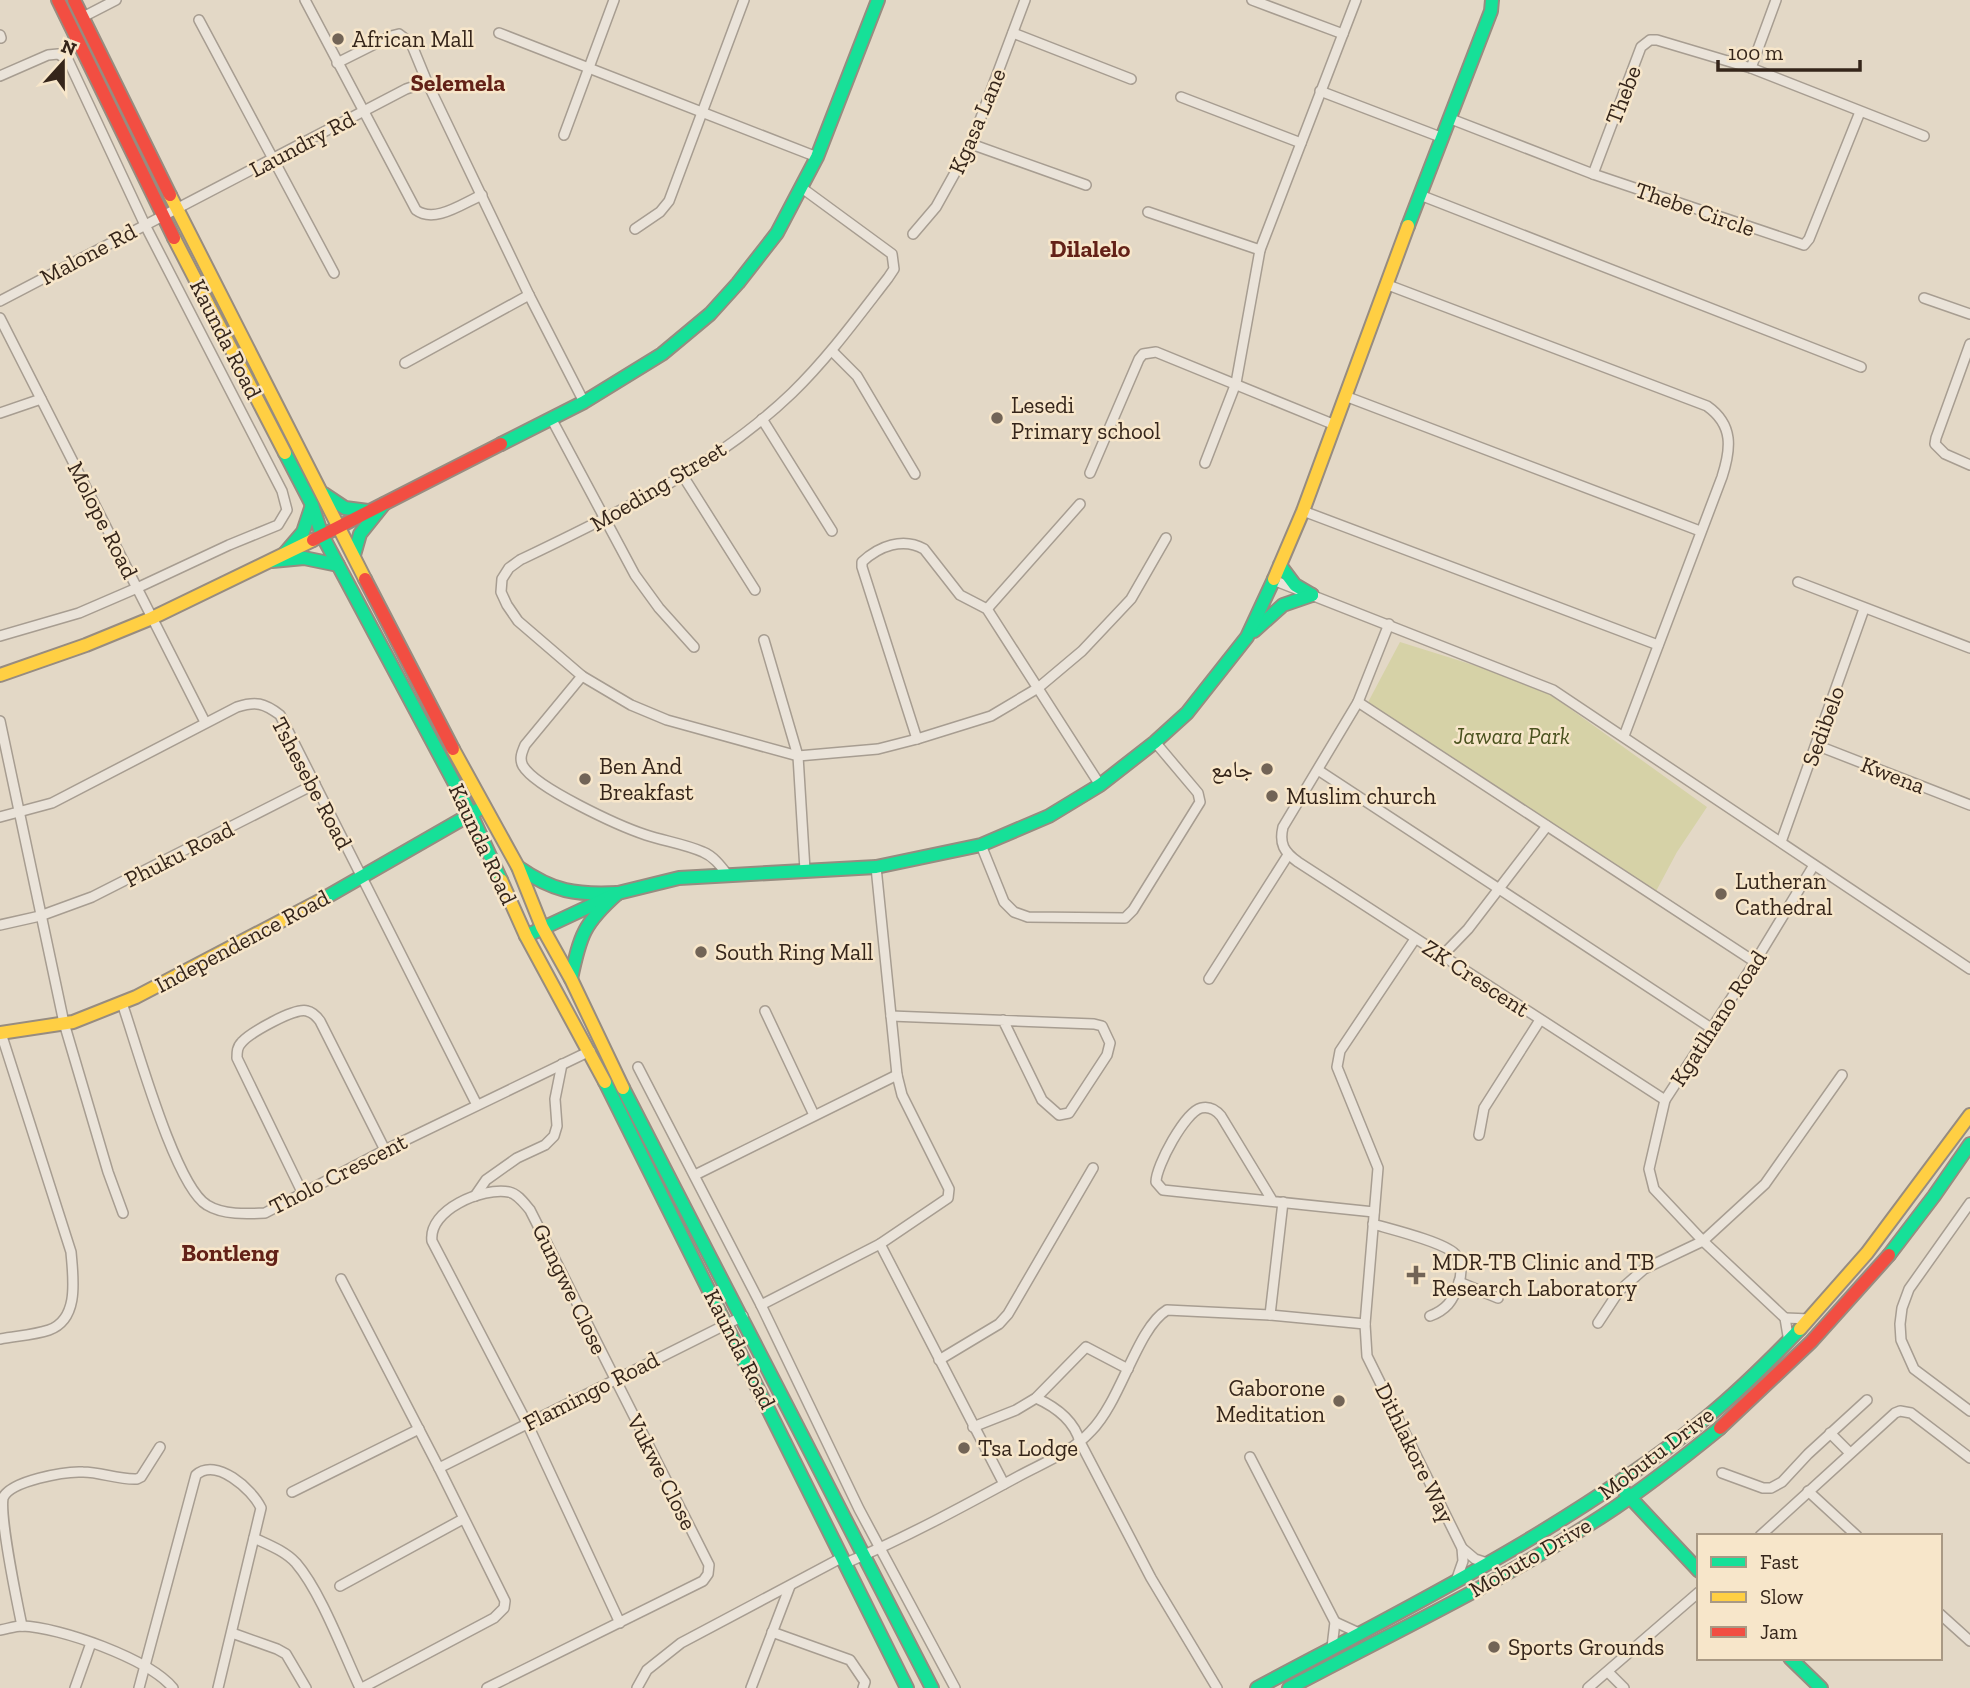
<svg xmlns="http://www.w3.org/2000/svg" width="1970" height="1688" font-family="'Zilla Slab','Noto Naskh Arabic',serif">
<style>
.green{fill:#d6d2a7}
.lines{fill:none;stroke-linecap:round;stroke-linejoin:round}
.street-casing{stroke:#a79d91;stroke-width:12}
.fast-casing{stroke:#978c80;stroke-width:16}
.slow-casing{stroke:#978c80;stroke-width:16}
.jam-casing{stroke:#978c80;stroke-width:16}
.street{stroke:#eae3d9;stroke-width:9}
.fast{stroke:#16e098;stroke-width:12}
.slow{stroke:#ffcf43;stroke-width:12}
.jam{stroke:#f24e42;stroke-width:12}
.poi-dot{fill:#726456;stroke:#f7e6ca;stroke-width:2.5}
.labels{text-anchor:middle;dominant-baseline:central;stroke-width:5;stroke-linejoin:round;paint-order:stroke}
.poi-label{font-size:23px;fill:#35251a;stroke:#f7e6ca;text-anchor:start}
.street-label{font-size:23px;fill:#35251a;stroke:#f7e6ca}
.park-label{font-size:23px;font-style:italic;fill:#4a521f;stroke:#f7e6ca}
.neighbourhood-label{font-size:24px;font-weight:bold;fill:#632117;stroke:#f7e6ca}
</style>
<rect width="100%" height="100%" fill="#e3d8c6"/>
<path class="green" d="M 1400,642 L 1537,685 L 1707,807 L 1677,852 L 1654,895 L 1366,706 Z"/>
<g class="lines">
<defs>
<g id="street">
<path d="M 305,0 L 416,210 C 435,224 463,203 482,195"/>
<path d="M 1252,0 L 1343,34"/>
<path d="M 83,17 L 116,0"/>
<path d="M 199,20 L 334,273"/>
<path d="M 499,33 L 817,157"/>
<path d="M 1013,33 L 1131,79"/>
<path d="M 0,35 L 1,38"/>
<path d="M 337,63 L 391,36 L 399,34 L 411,43 L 427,82 L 529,295 L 584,402"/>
<path d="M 1751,68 L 1776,0"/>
<path d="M 0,76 L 48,55 L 58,54 L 68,60 L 145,225 L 282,491 L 287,510 L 278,525 L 229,545 L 137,588 L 79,613 L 0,636"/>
<path d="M 1320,91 L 1443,138"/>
<path d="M 1181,97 L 1301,143"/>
<path d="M 1451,119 L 1593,174 L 1804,245 L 1809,239 L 1860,112"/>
<path d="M 564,135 L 614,0"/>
<path d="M 971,144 L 1086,185"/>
<path d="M 1593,174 L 1641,47 L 1650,40 L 1657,40 L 1751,68 L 1924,136"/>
<path d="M 802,188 L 892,254 L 894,269 L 888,278 C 857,318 828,358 792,393 C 715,467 616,514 520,560 L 509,568 L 502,579 L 501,592 L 507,605 L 518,621 L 582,676 L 631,705 L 667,720 L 798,756 L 878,749 L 917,739 L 991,716 L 1038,688 L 1082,651 L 1131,599 L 1166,538"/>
<path d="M 1420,195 L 1861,367"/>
<path d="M 1148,212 L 1260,250"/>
<path d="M 635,229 L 660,212 L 669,201 L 744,0"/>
<path d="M 913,234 L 936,207 L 971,144 L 1025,0"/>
<path d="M 1388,285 L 1707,406 C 1734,425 1731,449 1722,477 L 1624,736"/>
<path d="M 1924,298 L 1970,314"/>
<path d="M 0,301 L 406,89 L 427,82"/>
<path d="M 0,318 L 205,722"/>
<path d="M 1970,344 L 1936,438 L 1935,444 L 1945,454 L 1970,465"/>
<path d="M 832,351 L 857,376 L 915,474"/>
<path d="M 405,363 L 529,295"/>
<path d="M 1345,396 L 1700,531"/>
<path d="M 0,413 L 41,399"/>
<path d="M 551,418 L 635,575 L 659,608 L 694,647"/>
<path d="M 762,419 L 832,531"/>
<path d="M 1205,463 L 1236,383 L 1260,250 L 1356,0"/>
<path d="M 1090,473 L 1139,359 L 1143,354 L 1156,352 L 1335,425"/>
<path d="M 683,476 L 755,590"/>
<path d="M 1303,511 L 1658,645"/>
<path d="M 1273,580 L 1553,690 L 1970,969"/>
<path d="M 1798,582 L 1970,648"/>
<path d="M 987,609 L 1080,504"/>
<path d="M 1389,624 L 1358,702 L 1283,827 C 1279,844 1284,852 1298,862 L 1665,1100"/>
<path d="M 764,640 L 798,756 L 805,870"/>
<path d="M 582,676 L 525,745 C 522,752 519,759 523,766 C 536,788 619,826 646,835 C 664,841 685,844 703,852 C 713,856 720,865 727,874"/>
<path d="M 1358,702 L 1755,962"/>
<path d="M 0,721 L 64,1023 L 108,1172 L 123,1213"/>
<path d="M 917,739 L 862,567 L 862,562 C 879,546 903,537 924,549 L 960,595 L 987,609 L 1100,785"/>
<path d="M 1816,745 L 1970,805"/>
<path d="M 1318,770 L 1711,1028"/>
<path d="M 0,817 L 52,803 L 237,707 C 256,701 264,703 280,715 L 477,1105"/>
<path d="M 1781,842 L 1864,609"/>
<path d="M 981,845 L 1004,902 L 1014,912 L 1028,917 L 1125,918 L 1133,910 L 1200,802 L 1198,793 L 1155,742"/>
<path d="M 0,925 L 40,916 L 92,897 L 315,784"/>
<path d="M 1415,939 L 1340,1051 L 1337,1067 L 1378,1168 L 1365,1324 L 1367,1356 L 1462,1548 L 1463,1561 L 1456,1581"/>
<path d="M 1442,956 L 1468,929 L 1547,826"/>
<path d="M 1209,979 L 1288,855"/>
<path d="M 122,1003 C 136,1043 175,1186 207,1205 C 223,1215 247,1214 265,1213 L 385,1150 L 590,1051"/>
<path d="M 765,1011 L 814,1115"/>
<path d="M 891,1016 L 1094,1024 L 1102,1026 L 1110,1043 L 1107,1055 L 1069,1113 L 1059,1115 L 1042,1100 L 1003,1020"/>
<path d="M 638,1067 L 761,1305 L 880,1244 L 948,1198 L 949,1189 L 902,1095 L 897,1075 L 876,867"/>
<path d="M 1479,1135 L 1484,1108 L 1540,1020"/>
<path d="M 695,1175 L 897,1075"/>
<path d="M 303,1194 L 237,1058 C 237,1052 237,1047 242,1042 C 250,1033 295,1007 307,1011 C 312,1012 317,1017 320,1021 L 385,1150"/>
<path d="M 475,1196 L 486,1180 L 517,1158 L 545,1145 L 554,1136 L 557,1126 L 555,1099 L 562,1064"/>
<path d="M 1272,1200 L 1221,1116 C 1216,1110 1209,1106 1201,1108 C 1185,1112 1156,1166 1156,1182 L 1163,1190 L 1374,1212"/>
<path d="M 1970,1203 L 1909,1289 L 1902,1308 L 1900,1324 L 1901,1340 L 1914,1369 L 1970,1411"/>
<path d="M 1373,1224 C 1390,1229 1444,1242 1455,1254 C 1463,1262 1462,1275 1458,1285 C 1453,1301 1446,1310 1430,1316"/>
<path d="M 880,1244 L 1004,1484"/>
<path d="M 341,1279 L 439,1468 L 505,1601 L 504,1608 L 494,1618 L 362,1688"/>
<path d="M 1459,1282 L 1498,1298"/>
<path d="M 761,1305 L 859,1509 L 955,1688"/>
<path d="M 1270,1315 L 1283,1202"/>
<path d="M 1785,1318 L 1810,1319"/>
<path d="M 1598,1323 L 1619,1291 L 1644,1269 L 1703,1241 L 1765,1184 L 1842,1075"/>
<path d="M 0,1339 C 16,1336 34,1335 49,1330 C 80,1319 73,1277 71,1252 L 1,1033"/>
<path d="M 1789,1342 L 1785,1318 L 1703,1241 L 1654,1189 L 1649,1169 L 1665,1100 L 1755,962 L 1814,865"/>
<path d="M 939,1360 L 999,1324 L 1008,1314 L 1093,1168"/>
<path d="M 1036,1398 C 1056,1407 1074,1420 1080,1442 L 1151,1578 L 1217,1688"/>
<path d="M 973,1427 L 1016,1410 L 1036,1398 L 1086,1347 L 1128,1369"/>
<path d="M 1830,1433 L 1850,1453"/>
<path d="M 1250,1457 L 1335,1622 L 1332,1647"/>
<path d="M 439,1468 L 743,1316"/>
<path d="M 1722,1473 L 1763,1488 L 1771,1488 L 1782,1482 L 1808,1454 L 1867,1400"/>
<path d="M 1808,1491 L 1857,1536"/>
<path d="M 292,1492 L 419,1429"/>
<path d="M 1760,1536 L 1895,1413 L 1900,1411 L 1911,1413 L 1970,1458"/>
<path d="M 254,1538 C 269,1545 285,1551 296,1563 C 321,1592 343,1652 360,1688"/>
<path d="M 1462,1548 L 1475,1559 L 1487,1563"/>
<path d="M 846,1563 C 905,1538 962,1507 1019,1476 C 1043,1463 1072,1452 1091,1431 C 1121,1401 1137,1328 1167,1310 L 1270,1315 L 1365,1324"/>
<path d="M 340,1586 L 463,1519"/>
<path d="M 1940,1614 L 1970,1641"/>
<path d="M 1335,1622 L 1359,1633"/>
<path d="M 22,1626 C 17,1602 0,1518 3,1498 C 10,1481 65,1471 83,1472 C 101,1472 118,1480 137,1479 L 141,1477 L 160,1447"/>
<path d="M 0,1630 C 7,1629 15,1626 22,1626 C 60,1627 149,1659 173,1688"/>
<path d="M 772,1632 L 850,1660 L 865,1682 L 863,1688"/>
<path d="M 232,1633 L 277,1649 L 286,1654 L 306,1688"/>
<path d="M 1608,1672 L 1624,1688"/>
<path d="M 75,1688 L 91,1643"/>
<path d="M 139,1688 L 196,1475 C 216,1457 252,1489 261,1508 L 218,1688"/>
<path d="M 487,1688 L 703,1581 L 708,1574 L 709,1565 L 530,1210 C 524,1203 518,1194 509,1192 C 482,1187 428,1210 432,1241 L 527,1423 L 620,1623"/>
<path d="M 637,1688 L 647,1670 L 681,1643 L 843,1557"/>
<path d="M 751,1688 L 790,1586"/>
<path d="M 1588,1688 L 1699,1592"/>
</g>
<g id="fast">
<path d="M 1408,226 L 1491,11 L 1492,0"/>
<path d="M 501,444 L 584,402 L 662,354 L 710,314 L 738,283 L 777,233 L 817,157 L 878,0"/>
<path d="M 285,453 L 312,505 L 322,535 L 471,814 L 501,880"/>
<path d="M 324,494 L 345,508 L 368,511"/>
<path d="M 285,553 L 303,532 L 312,505"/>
<path d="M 354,555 L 360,534 L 384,504"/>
<path d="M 272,561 L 304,558 L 338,565"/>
<path d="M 1280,565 L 1295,585 L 1312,595"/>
<path d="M 1254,631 L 1283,605 L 1312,595"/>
<path d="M 518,867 C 554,892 575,895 618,893"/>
<path d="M 323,899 L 478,810"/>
<path d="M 526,936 L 618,893 L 679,878 L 876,867 L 981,845 L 1049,816 L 1100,785 L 1155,742 L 1187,713 L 1247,637 L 1274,579"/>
<path d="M 571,979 C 580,935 584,923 618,893"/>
<path d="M 605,1082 L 907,1688"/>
<path d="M 623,1088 L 932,1688"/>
<path d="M 1889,1255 L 1934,1196 L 1970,1144"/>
<path d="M 1625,1492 L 1699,1571"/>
<path d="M 1790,1658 L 1821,1688"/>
<path d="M 1257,1688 C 1411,1606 1571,1527 1707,1417 C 1740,1390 1771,1359 1800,1329"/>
<path d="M 1289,1688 C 1394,1632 1504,1580 1604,1515 C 1644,1489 1682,1459 1720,1428"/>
</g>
<g id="slow">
<path d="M 170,195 L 365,579"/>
<path d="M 174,238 L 285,453"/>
<path d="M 1274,579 L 1303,511 L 1408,226"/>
<path d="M 0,675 L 86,645 L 152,618 L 313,540"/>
<path d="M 453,749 L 518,867 L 542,927 L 571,979 L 623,1088"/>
<path d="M 501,880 L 526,936 L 605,1082"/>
<path d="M 0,1033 L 73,1022 L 136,997 L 323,899"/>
<path d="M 1800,1329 L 1867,1253 L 1970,1115"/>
</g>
<g id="jam">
<path d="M 58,0 L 174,238"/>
<path d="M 74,0 L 170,195"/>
<path d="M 313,540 L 501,444"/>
<path d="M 365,579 L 453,749"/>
<path d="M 1720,1428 L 1811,1342 L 1889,1255"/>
</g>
</defs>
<use href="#street" class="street-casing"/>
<use href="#fast" class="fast-casing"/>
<use href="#slow" class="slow-casing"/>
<use href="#jam" class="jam-casing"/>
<use href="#street" class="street"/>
<use href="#fast" class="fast"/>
<use href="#slow" class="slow"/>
<use href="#jam" class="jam"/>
</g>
<g class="poi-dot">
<circle cx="338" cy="39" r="7"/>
<circle cx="997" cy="418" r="7"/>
<circle cx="1267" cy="769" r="7"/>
<circle cx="585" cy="779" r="7"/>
<circle cx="1272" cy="796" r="7"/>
<circle cx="1721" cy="894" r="7"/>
<circle cx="701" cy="952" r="7"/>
<path d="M1412.5 1264.5h7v7h7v7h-7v7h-7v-7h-7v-7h7z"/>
<circle cx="1339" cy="1401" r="7"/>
<circle cx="964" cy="1448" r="7"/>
<circle cx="1494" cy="1647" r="7"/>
</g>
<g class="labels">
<g class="poi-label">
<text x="352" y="39">African Mall</text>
<text x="1011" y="405">Lesedi<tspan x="1011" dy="26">Primary school</tspan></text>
<text x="599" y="766">Ben And<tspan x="599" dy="26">Breakfast</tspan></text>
<text x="1253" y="769" text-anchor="end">جامع</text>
<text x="1286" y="796">Muslim church</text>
<text x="1735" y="881">Lutheran<tspan x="1735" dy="26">Cathedral</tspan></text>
<text x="715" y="952">South Ring Mall</text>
<text x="1432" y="1262">MDR-TB Clinic and TB<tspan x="1432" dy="26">Research Laboratory</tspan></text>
<text x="1325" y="1388" text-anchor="end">Gaborone<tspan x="1325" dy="26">Meditation</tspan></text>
<text x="978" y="1448">Tsa Lodge</text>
<text x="1508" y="1647">Sports Grounds</text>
</g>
<g class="street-label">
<text transform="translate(1623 95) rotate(-69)">Thebe</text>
<text transform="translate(977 121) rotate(-67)">Kgasa Lane</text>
<text transform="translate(302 144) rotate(-28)">Laundry Rd</text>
<text transform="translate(1695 209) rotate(19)">Thebe Circle</text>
<text transform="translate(88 254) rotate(-28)">Malone Rd</text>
<text transform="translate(226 339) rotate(63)">Kaunda Road</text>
<text transform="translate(658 486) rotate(-31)">Moeding Street</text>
<text transform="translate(103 520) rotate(63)">Molope Road</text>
<text transform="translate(1823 726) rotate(-70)">Sedibelo</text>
<text transform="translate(1893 775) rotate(21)">Kwena</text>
<text transform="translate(312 783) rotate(62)">Tshesebe Road</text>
<text transform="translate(483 844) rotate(65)">Kaunda Road</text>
<text transform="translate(179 854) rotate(-27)">Phuku Road</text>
<text transform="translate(242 941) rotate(-28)">Independence Road</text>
<text transform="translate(1476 978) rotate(33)">ZK Crescent</text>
<text transform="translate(1718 1018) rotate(-57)">Kgatlhano Road</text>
<text transform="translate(338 1174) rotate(-27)">Tholo Crescent</text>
<text transform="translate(570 1289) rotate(64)">Gungwe Close</text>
<text transform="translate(740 1349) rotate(63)">Kaunda Road</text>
<text transform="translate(591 1391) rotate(-27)">Flamingo Road</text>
<text transform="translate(1415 1453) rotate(64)">Dithlakore Way</text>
<text transform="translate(1656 1453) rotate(-37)">Mobutu Drive</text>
<text transform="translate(662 1472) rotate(63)">Vukwe Close</text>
<text transform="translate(1530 1557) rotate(-30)">Mobuto Drive</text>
</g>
<g class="park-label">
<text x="1512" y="736">Jawara Park</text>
</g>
<g class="neighbourhood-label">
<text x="458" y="82">Selemela</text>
<text x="1090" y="248">Dilalelo</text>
<text x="230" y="1252">Bontleng</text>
</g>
</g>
<rect x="1697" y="1534" width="245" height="126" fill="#f7e6ca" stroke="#a99984" stroke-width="2"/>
<rect x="1711" y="1557" width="35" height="10" fill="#16e098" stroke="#a99984" stroke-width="2"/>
<text x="1760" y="1569" font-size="21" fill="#35251a">Fast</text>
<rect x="1711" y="1592" width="35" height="10" fill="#ffcf43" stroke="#a99984" stroke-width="2"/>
<text x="1760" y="1604" font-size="21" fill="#35251a">Slow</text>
<rect x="1711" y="1627" width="35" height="10" fill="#f24e42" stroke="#a99984" stroke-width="2"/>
<text x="1760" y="1639" font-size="21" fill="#35251a">Jam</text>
<g transform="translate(63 63) rotate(21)" stroke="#f7e6ca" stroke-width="5" paint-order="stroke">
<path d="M0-5L12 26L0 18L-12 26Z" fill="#35251a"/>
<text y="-10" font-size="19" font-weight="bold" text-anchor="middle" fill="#35251a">N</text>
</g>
<path d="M1718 60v10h142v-10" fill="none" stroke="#35251a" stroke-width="3.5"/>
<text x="1728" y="60" font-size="21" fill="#35251a" stroke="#f7e6ca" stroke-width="5" paint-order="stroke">100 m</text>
</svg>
